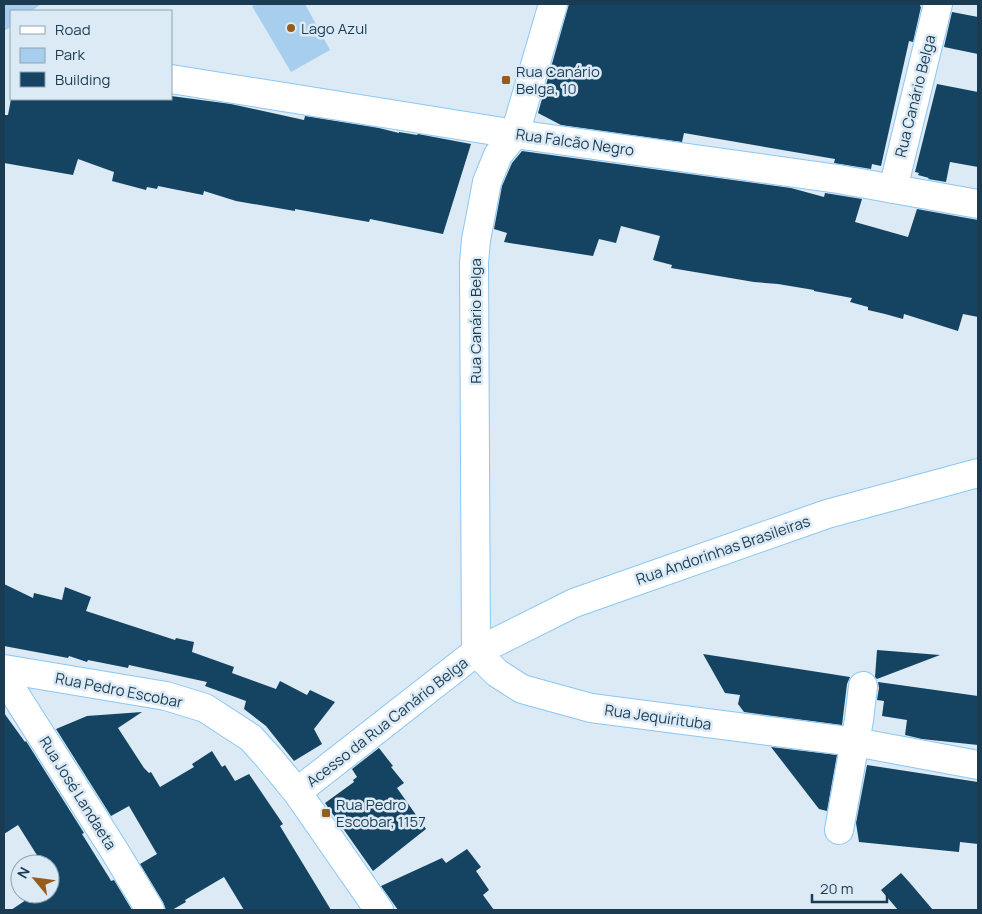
<svg xmlns="http://www.w3.org/2000/svg" width="982" height="914" font-family="Manrope,sans-serif">
<style>
.green{fill:#a7cfed}
.building{fill:#154462}
.lines{fill:none;stroke-linecap:round;stroke-linejoin:round}
.street-casing{stroke:#8bc7f3;stroke-width:30}
.secondary-casing{stroke:#8bc7f3;stroke-width:30}
.street{stroke:#fff;stroke-width:28}
.secondary{stroke:#fff;stroke-width:28}
.poi-dot{fill:#985b1e;stroke:#dbeaf5;stroke-width:2}
.labels{text-anchor:middle;dominant-baseline:central;stroke-width:5;stroke-linejoin:round;paint-order:stroke}
.poi-label{font-size:15px;fill:#1b3b52;stroke:#dbeaf5;text-anchor:start}
.street-label{font-size:15px;fill:#1b3b52;stroke:#dbeaf5}
</style>
<rect width="100%" height="100%" fill="#dbeaf5"/>
<g class="green">
<path d="M 6,4 L 41,4 L 32,11 L 11,11 L 11,27 L 4,31 L 4,6 Z"/>
<path d="M 257,4 L 305,4 L 330,50 L 291,72 L 252,6 Z"/>
</g>
<g class="building">
<path d="M 569,4 L 921,4 L 920,6 L 921,7 L 913,42 L 909,41 L 881,166 L 872,164 L 871,169 L 834,163 L 835,159 L 684,133 L 682,142 L 561,125 L 538,113 Z"/>
<path d="M 952,12 L 978,17 L 978,54 L 944,47 Z"/>
<path d="M 937,84 L 978,92 L 978,167 L 950,162 L 946,182 L 928,179 L 929,178 L 918,175 L 919,173 L 915,172 Z"/>
<path d="M 171,96 L 231,104 L 304,120 L 305,116 L 379,128 L 399,133 L 399,132 L 417,135 L 418,134 L 471,144 L 443,234 L 370,219 L 369,222 L 295,209 L 295,211 L 236,201 L 204,191 L 203,195 L 158,186 L 157,189 L 147,187 L 146,190 L 112,181 L 114,172 L 78,159 L 73,175 L 4,163 L 4,115 L 8,115 L 11,99 L 171,99 Z"/>
<path d="M 522,151 L 791,188 L 824,197 L 825,193 L 862,199 L 855,222 L 908,237 L 917,209 L 978,220 L 978,317 L 963,314 L 958,331 L 904,314 L 903,319 L 885,314 L 868,310 L 868,307 L 850,302 L 852,298 L 814,291 L 814,290 L 778,284 L 754,282 L 671,268 L 672,265 L 653,260 L 660,236 L 621,226 L 616,243 L 599,239 L 593,256 L 504,242 L 507,233 L 494,229 L 502,186 L 512,163 Z"/>
<path d="M 4,584 L 33,598 L 34,593 L 62,600 L 65,587 L 91,597 L 86,611 L 175,640 L 176,638 L 194,642 L 192,652 L 234,667 L 232,673 L 276,689 L 280,681 L 307,695 L 310,690 L 335,702 L 314,729 L 322,744 L 294,761 L 266,726 L 244,709 L 246,701 L 205,686 L 207,682 L 129,665 L 128,668 L 88,660 L 87,662 L 69,656 L 68,658 L 4,646 Z"/>
<path d="M 877,650 L 940,655 L 877,679 L 875,677 Z"/>
<path d="M 703,654 L 850,677 L 847,684 L 842,725 L 744,712 L 738,704 L 740,695 L 725,693 Z"/>
<path d="M 878,682 L 978,696 L 978,745 L 922,739 L 905,735 L 907,720 L 882,716 L 884,701 L 877,700 L 879,688 Z"/>
<path d="M 142,712 L 118,728 L 144,768 L 149,773 L 151,772 L 160,787 L 194,767 L 192,764 L 212,751 L 222,767 L 225,765 L 235,781 L 249,774 L 283,824 L 280,826 L 331,910 L 244,910 L 224,877 L 185,900 L 186,902 L 172,910 L 166,910 L 163,902 L 140,864 L 157,854 L 129,806 L 111,816 L 56,729 L 87,716 Z"/>
<path d="M 4,713 L 25,742 L 26,741 L 84,833 L 82,834 L 110,879 L 111,881 L 114,880 L 132,910 L 11,910 L 35,894 L 50,894 L 50,864 L 34,864 L 40,860 L 18,825 L 4,834 Z"/>
<path d="M 771,747 L 837,755 L 827,811 L 819,809 Z"/>
<path d="M 379,748 L 393,766 L 391,767 L 404,783 L 397,788 L 426,829 L 373,871 L 325,803 L 354,782 L 353,780 L 357,777 L 352,769 Z"/>
<path d="M 867,765 L 978,782 L 978,844 L 960,842 L 959,852 L 859,842 L 856,823 Z"/>
<path d="M 467,849 L 481,867 L 476,871 L 489,890 L 483,895 L 494,910 L 398,910 L 381,886 L 442,858 L 446,863 Z"/>
<path d="M 901,873 L 910,883 L 933,910 L 898,910 L 881,890 Z"/>
</g>
<g class="lines">
<defs>
<g id="street">
<path d="M 553,4 L 515,134 L 498,155 L 487,182 L 476,240 L 474,263 L 476,652 L 497,673 L 522,689 L 591,708 L 855,742 L 978,765"/>
<path d="M 171,79 L 515,134 L 838,179 L 978,204"/>
<path d="M 893,189 L 938,4"/>
<path d="M 4,677 L 114,850 L 150,910"/>
<path d="M 839,830 L 859,720 L 863,686"/>
</g>
<g id="secondary">
<path d="M 4,669 L 166,696 L 205,708 L 251,738 L 269,758 L 297,792 L 379,910"/>
<path d="M 297,792 L 476,652 L 574,603 L 827,514 L 978,473"/>
</g>
</defs>
<use href="#street" class="street-casing"/>
<use href="#secondary" class="secondary-casing"/>
<use href="#street" class="street"/>
<use href="#secondary" class="secondary"/>
</g>
<g class="poi-dot">
<circle cx="291" cy="28" r="5"/>
<rect x="501" y="75" width="10" height="10" rx="2.5"/>
<rect x="321" y="808" width="10" height="10" rx="2.5"/>
</g>
<g class="labels">
<g class="poi-label">
<text x="301" y="28">Lago Azul</text>
<text x="516" y="71">Rua Canário<tspan x="516" dy="17">Belga, 10</tspan></text>
<text x="336" y="804">Rua Pedro<tspan x="336" dy="17">Escobar, 1157</tspan></text>
</g>
<g class="street-label">
<text transform="translate(915 96) rotate(-76)">Rua Canário Belga</text>
<text transform="translate(575 142) rotate(8)">Rua Falcão Negro</text>
<text transform="translate(475 321) rotate(-90)">Rua Canário Belga</text>
<text transform="translate(723 550) rotate(-19)">Rua Andorinhas Brasileiras</text>
<text transform="translate(119 690) rotate(11)">Rua Pedro Escobar</text>
<text transform="translate(658 717) rotate(8)">Rua Jequirituba</text>
<text transform="translate(387 722) rotate(-38)">Acesso da Rua Canário Belga</text>
<text transform="translate(78 793) rotate(58)">Rua José Landaeta</text>
</g>
</g>
<rect width="982" height="914" fill="none" stroke="#1b3b52" stroke-width="10"/>
<rect x="10" y="10" width="162" height="90" fill="#dbeaf5" stroke="#8ea4b4"/>
<rect x="20" y="26" width="25" height="8" fill="#ffffff" stroke="#8ea4b4"/>
<text x="55" y="35" font-size="15" fill="#1b3b52">Road</text>
<rect x="20" y="48" width="25" height="15" fill="#a7cfed" stroke="#8ea4b4"/>
<text x="55" y="60" font-size="15" fill="#1b3b52">Park</text>
<rect x="20" y="72" width="25" height="15" fill="#154462" stroke="#8ea4b4"/>
<text x="55" y="85" font-size="15" fill="#1b3b52">Building</text>
<g transform="translate(35 879) rotate(299)"><circle r="24" fill="#dbeaf5" stroke="#8ea4b4"/>
<path d="M0-4L9 19L0 12L-9 19Z" fill="#985b1e"/>
<text y="-8" font-size="14" font-weight="bold" text-anchor="middle" fill="#1b3b52">N</text>
</g>
<path d="M812 894v8h75v-8" fill="none" stroke="#1b3b52" stroke-width="2.5"/>
<text x="820" y="894" font-size="15" fill="#1b3b52" stroke="#dbeaf5" stroke-width="4" paint-order="stroke">20 m</text>
</svg>
